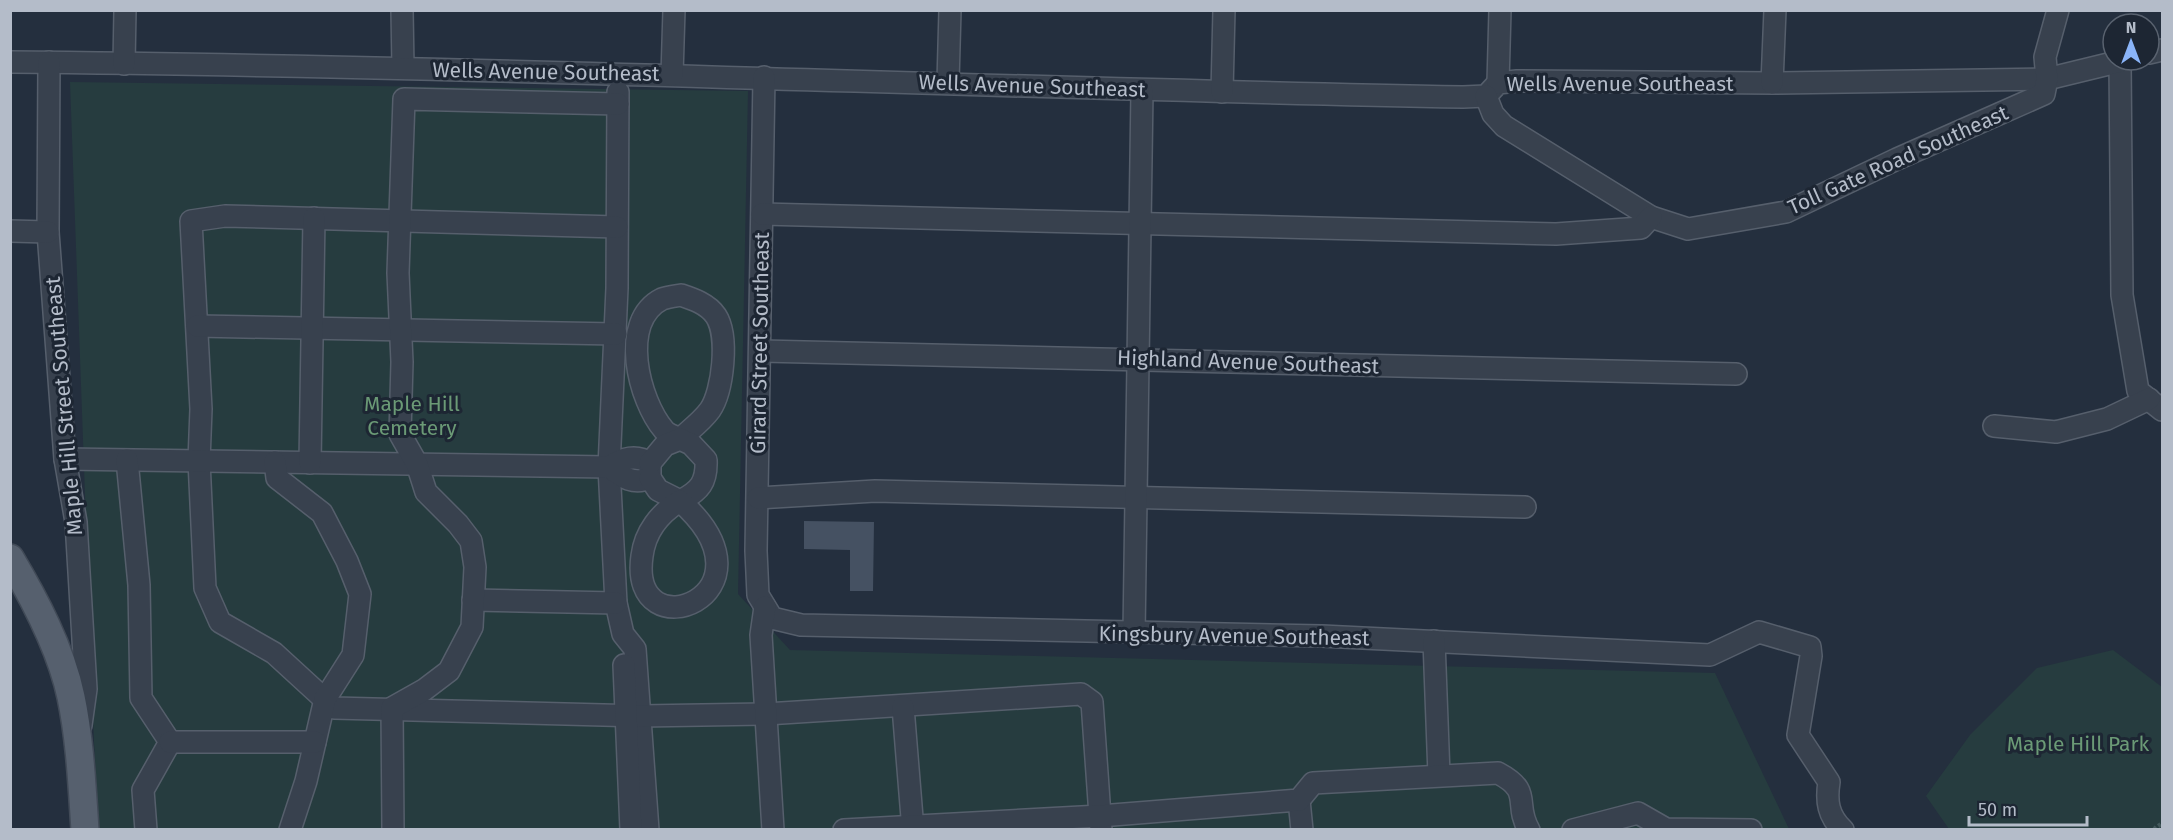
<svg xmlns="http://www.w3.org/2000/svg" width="2173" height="840" font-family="'Fira Sans',sans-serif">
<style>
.green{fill:#263c3f}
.building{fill:#455162}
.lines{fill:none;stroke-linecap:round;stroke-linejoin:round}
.minor-casing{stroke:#565f6c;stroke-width:24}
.major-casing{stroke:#414a57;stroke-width:30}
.path{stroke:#44595c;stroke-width:3;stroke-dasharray:4.5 4.5;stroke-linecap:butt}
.minor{stroke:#38414e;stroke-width:21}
.major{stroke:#56606e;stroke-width:27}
.labels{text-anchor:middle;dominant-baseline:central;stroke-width:6;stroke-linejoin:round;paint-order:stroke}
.street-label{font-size:21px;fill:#b4bcc9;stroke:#1d2633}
.park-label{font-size:21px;fill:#6b9a76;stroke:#1d2633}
</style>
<rect width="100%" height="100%" fill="#242f3e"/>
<g class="green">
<path d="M 70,82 L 748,91 L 738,594 L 790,650 L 1715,673 L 1789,829 L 99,829 L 94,742 Z"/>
<path d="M 2113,650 L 2162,687 L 2162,829 L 1949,829 L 1926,796 L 1970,735 L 2037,668 Z"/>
</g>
<path class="building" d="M 804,521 L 874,522 L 873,591 L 850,591 L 850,550 L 804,549 Z"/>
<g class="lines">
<defs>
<g id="minor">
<path d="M 402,10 L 403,68"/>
<path d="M 2149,53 L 2162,50"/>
<path d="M 2120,61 L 2122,295 L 2138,391 L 2162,410"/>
<path d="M 10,62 C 495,66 979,88 1463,97 L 1486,96 L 1498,83 L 1517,81 L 1772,83 L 2047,79 L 2125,60"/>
<path d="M 49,62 L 48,232 L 65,459 L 76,522 L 86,689 L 81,725"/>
<path d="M 124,64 L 125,10"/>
<path d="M 672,75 L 674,10"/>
<path d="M 764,77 L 756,551 L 758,595 L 772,618 L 801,625 L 1322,636 L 1710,655 L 1759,632 L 1810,647 L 1811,656 L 1798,735 L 1829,782 C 1826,801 1828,816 1843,830"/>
<path d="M 948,82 L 950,10"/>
<path d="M 1498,83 L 1500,10"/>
<path d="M 1772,83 L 1775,10"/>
<path d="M 618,92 L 617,288 L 609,467 L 616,603 L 623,634 L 635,649 L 648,830"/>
<path d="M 1222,92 L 1224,10"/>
<path d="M 1486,96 L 1493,114 L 1504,126 L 1651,217 L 1688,229 L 1786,212 L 1897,159 L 2044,94 L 2047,79 L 2045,57 L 2058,10"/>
<path d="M 762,214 L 1556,234 L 1641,228 L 1651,217"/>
<path d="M 617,227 L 225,216 L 191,221 L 201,409 L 199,461 L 205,588 L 220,622 L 274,653 L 334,708 L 641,716 L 766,714 L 1081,694 L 1092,702 L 1101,830"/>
<path d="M 10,231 L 48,232"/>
<path d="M 681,295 C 693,299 708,304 716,316 C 729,336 723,391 710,410 C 702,421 690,430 680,439 C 674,436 667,434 664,430 C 639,401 618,321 662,299 C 667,297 675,296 681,295 Z"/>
<path d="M 197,326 L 616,334"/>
<path d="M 760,351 L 1736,374"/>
<path d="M 1994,426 L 2056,432 L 2107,419 L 2149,399"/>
<path d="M 65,459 L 609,467 C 623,458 636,454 650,463 L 650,478 C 634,485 623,478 609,467"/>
<path d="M 127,460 L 139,585 L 141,698 L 170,742 L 143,790 L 146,830"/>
<path d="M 275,462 L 277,478 L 322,513 L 347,561 L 360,594 L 353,655 L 325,699 L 306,781 L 290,830"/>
<path d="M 310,463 L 314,218"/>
<path d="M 650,463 L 665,445 L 680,439 L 691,444 L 706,460 C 707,482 700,491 680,501 L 658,490 L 650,478"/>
<path d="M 758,498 L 875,491 L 1525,507"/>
<path d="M 680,501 C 786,595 628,655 642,556 C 645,532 660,513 680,501 Z"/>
<path d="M 473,600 L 616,603"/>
<path d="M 765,607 L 761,635 L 773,830"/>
<path d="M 1134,634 L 1142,91"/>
<path d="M 1434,641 L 1439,775"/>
<path d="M 624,665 L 631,830"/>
<path d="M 903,707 L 913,830"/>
<path d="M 170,742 L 315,742"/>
<path d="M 1299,800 L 1302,830"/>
<path d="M 393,830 L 392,708 L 424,690 L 449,671 L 472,627 L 475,567 L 471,541 L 458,524 L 426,492 L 417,464 L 400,434 L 402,362 L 398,273 L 404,99 L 618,104"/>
<path d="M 844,830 L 1100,816 L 1299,800 L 1313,783 L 1498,773 C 1534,792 1513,803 1529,830"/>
<path d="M 1573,830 L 1638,813 L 1666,829 L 1751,830"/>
</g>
<path id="major" d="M 10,558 C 35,600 61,649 71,697 C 80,740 82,786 85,830"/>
</defs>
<use href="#minor" class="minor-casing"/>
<use href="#major" class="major-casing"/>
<path class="path" d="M 2153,830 L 2158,823 L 2162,829"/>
<use href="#minor" class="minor"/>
<use href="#major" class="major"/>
</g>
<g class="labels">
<g class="street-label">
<text transform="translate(546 72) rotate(1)">Wells Avenue Southeast</text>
<text x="1620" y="84">Wells Avenue Southeast</text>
<text transform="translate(1032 86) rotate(2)">Wells Avenue Southeast</text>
<text transform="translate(1898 160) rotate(-24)">Toll Gate Road Southeast</text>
<text transform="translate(760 343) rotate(-89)">Girard Street Southeast</text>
<text transform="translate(1248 362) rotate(2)">Highland Avenue Southeast</text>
<text transform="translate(64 406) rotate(-95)">Maple Hill Street Southeast</text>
<text transform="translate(1234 636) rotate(1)">Kingsbury Avenue Southeast</text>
</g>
<g class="park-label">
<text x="412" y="404">Maple Hill<tspan x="412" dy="24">Cemetery</tspan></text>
<text x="2078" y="744">Maple Hill Park</text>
</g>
</g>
<rect width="2173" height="840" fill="none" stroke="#b4bcc9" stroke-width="24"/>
<g transform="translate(2131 42)"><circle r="28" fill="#1d2633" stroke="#59626f" stroke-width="1.5"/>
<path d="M0-4.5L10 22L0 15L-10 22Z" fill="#8ab4f8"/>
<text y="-9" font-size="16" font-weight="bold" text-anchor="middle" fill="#b4bcc9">N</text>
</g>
<path d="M1969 816v9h118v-9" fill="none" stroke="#b4bcc9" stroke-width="3"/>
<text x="1978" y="816" font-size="18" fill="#b4bcc9" stroke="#1d2633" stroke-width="4.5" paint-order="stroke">50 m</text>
</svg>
